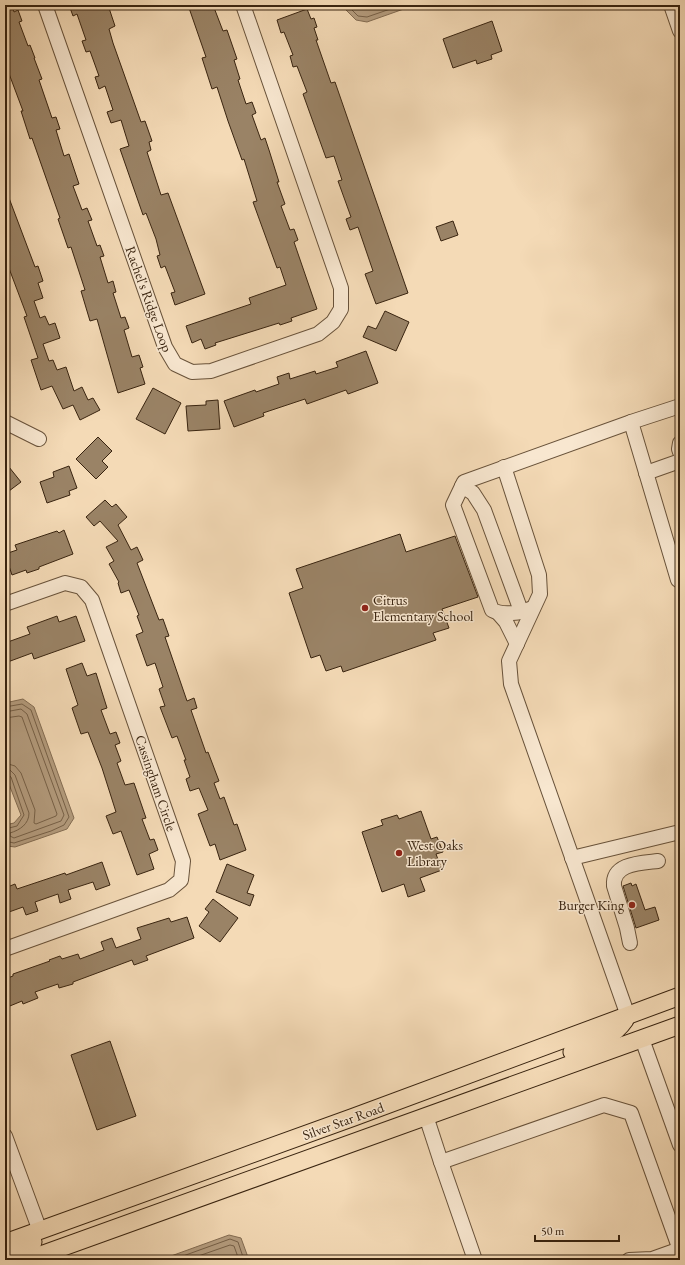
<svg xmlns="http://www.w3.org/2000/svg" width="685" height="1265" font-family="'EB Garamond',serif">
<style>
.water{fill:#b49c7e;stroke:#836c52}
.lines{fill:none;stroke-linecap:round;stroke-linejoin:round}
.shore{stroke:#766047;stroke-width:1}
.building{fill:#9a8366;stroke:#392410}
.minor-casing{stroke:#68523a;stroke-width:16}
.major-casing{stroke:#392410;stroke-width:19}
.minor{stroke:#f8e7d0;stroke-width:14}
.major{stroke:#f4dab6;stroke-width:17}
.poi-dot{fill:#8f2418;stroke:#f8e7d0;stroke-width:1.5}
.labels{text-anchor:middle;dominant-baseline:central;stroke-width:3;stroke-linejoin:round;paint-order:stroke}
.street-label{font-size:14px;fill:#392410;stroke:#f8e7d0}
.poi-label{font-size:14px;fill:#392410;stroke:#f8e7d0;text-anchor:start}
</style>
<rect width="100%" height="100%" fill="#f4dab6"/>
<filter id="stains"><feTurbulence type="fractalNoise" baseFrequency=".005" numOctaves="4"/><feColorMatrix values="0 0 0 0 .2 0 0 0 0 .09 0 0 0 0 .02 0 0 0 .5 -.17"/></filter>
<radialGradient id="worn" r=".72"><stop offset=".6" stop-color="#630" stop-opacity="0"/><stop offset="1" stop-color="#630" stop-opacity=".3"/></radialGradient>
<g class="water">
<path d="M 343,5 L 415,5 L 367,22 L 356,20 L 344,8 Z"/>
<path d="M 23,699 L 34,707 L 74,818 L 67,829 L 15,847 L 7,846 L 5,842 L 5,825 L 14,823 L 21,815 L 5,774 L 5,703 Z"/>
<path d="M 229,1235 L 241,1238 L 249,1260 L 160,1260 Z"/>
</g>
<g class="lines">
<g class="shore">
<path d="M 347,5 L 358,16 L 367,17 L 402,5"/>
<path d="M 5,707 L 22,704 L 31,710 L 69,817 L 64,825 L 51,831 L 14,843 L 5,841"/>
<path d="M 5,712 L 21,709 L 27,714 L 64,815 L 61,821 L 14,838 L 10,836 L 10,833 C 20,830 29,824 29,813 L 15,775 L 10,770 L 5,770"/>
<path d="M 5,718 L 19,716 L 22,717 L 57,814 L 56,816 L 36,824 L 34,823 L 35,810 L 21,773 L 15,766 L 5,763"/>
<path d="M 5,775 L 8,775 L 11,777 L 24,815 L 17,826 L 5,829"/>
<path d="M 172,1260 L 230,1239 L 238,1242 L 244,1260"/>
<path d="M 187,1260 L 230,1245 L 234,1246 L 239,1260"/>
</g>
</g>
<g class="building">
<path d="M 5,5 L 12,5 L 14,12 L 18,10 L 22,21 L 19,22 L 28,46 L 30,45 L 35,58 L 34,58 L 42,79 L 39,80 L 52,118 L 56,117 L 60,129 L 56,130 L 64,156 L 69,154 L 79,184 L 73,186 L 82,210 L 87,208 L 92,220 L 88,221 L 97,246 L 100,245 L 104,256 L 100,257 L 108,283 L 113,281 L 116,292 L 113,293 L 121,318 L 125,317 L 129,328 L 124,330 L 132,357 L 139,355 L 143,367 L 140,368 L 145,384 L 118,393 L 97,319 L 90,321 L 81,291 L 85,290 L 71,247 L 68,248 L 58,219 L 60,218 L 32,138 L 30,139 L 21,111 L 23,111 L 5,63 Z"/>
<path d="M 69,5 L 108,5 L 115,26 L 109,29 L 113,43 L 141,122 L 145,121 L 152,141 L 149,142 L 151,150 L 147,152 L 161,195 L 168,193 L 205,294 L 175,305 L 171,293 L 175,292 L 165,266 L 161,268 L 157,256 L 160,255 L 156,239 L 146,213 L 143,215 L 120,149 L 129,146 L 121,120 L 111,123 L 107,112 L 113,110 L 105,86 L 99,89 L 95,77 L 99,76 L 90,51 L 86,52 L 82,41 L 86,40 L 77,14 L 73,16 Z"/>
<path d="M 188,5 L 213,5 L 223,31 L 227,30 L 237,59 L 234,60 L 240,79 L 238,80 L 246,104 L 252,102 L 256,113 L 252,115 L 261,140 L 265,138 L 269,150 L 279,182 L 277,182 L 285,204 L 281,206 L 290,230 L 294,229 L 298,240 L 294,242 L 317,309 L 291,318 L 292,321 L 280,325 L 279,323 L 215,343 L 216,345 L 205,349 L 201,339 L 192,343 L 186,326 L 251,304 L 249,298 L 286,285 L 280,267 L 277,268 L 253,202 L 257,201 L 244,159 L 242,160 L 228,121 L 217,87 L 212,89 L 202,58 L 206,57 Z"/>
<path d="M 307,9 L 311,19 L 314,18 L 317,27 L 314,28 L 318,40 L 316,40 L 331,83 L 335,82 L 408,293 L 376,304 L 365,274 L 373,271 L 358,227 L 350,230 L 346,219 L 351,217 L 338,181 L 342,180 L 334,156 L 326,158 L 303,94 L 307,92 L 297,66 L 293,67 L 290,56 L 293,55 L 284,32 L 281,33 L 277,20 Z"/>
<path d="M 492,21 L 502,51 L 491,55 L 492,59 L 477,64 L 476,60 L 453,68 L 443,39 Z"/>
<path d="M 5,190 L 6,190 L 35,267 L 38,266 L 43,281 L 38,283 L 43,298 L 34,301 L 40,318 L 45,316 L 49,325 L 55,323 L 60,338 L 43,344 L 49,361 L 53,360 L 57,370 L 66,367 L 74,391 L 82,387 L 88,400 L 93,398 L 100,410 L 80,420 L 73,405 L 63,409 L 52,386 L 41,390 L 31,360 L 38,358 L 24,317 L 27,316 L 7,263 L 5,264 L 5,250 L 9,249 L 5,238 Z"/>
<path d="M 453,221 L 458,235 L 441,241 L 436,227 Z"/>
<path d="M 385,311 L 409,322 L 396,351 L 363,337 L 368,326 L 376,329 Z"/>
<path d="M 366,351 L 378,383 L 348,394 L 346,390 L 307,404 L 305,399 L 263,413 L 264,416 L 234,427 L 224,401 L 255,390 L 256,392 L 279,384 L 277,377 L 289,373 L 290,379 L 315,371 L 316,374 L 338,367 L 336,362 Z"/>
<path d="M 153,388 L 181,403 L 165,434 L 136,419 Z"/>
<path d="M 218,400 L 220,429 L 188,431 L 186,406 L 206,405 L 206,401 Z"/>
<path d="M 98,437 L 112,451 L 102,461 L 108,467 L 96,479 L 76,459 Z"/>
<path d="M 5,462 L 21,482 L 5,494 Z"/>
<path d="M 69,466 L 77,488 L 69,491 L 70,495 L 47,503 L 40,482 L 54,477 L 53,472 Z"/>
<path d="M 105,500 L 112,507 L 116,504 L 127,517 L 118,525 L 131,550 L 137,547 L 143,560 L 137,563 L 159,620 L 163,619 L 169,636 L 165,637 L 187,701 L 194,698 L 197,708 L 191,710 L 206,753 L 208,752 L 219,781 L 214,783 L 220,799 L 224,797 L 234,825 L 237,824 L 246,850 L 220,860 L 215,844 L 210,846 L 198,814 L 208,810 L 199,788 L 190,791 L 186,779 L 190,777 L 184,760 L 186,760 L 177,736 L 172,738 L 160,707 L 165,706 L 159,689 L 163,687 L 155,663 L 147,666 L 136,635 L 143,632 L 137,616 L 139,615 L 129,590 L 121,593 L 118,583 L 119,582 L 109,564 L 114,561 L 106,547 L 118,541 L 100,521 L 94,526 L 86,517 Z"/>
<path d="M 64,530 L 73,554 L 39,567 L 39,569 L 27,573 L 26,570 L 12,575 L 5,554 L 17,550 L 15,545 L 57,531 L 59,533 Z"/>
<path d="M 400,534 L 406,552 L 455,536 L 478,597 L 442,609 L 449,628 L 433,633 L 436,640 L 343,672 L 341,666 L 326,671 L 320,655 L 311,658 L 289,593 L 303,588 L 296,569 Z"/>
<path d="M 57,616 L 59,622 L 76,616 L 85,641 L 34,659 L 32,653 L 5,663 L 5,643 L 30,634 L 27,627 Z"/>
<path d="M 82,663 L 87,676 L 96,673 L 107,708 L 101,710 L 110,734 L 116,732 L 120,743 L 115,745 L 121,761 L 117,763 L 125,785 L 134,783 L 146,818 L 142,819 L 150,840 L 154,839 L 158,850 L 149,854 L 154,869 L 137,875 L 121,831 L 113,834 L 106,816 L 116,812 L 102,768 L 88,732 L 81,734 L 72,708 L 78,705 L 66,669 Z"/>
<path d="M 421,811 L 431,839 L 437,837 L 443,852 L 436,854 L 442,870 L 420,878 L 425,891 L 408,897 L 404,884 L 382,892 L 362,832 L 383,825 L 381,820 L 397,815 L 399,819 Z"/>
<path d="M 102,862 L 110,885 L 96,890 L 93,882 L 68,890 L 71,899 L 60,903 L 58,894 L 35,902 L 38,911 L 26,915 L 23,907 L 9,912 L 5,902 L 5,888 L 15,884 L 17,889 L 65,873 L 66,875 Z"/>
<path d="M 227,864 L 254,875 L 247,893 L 254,895 L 250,906 L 216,892 Z"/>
<path d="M 631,883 L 632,886 L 636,884 L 645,910 L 655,907 L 659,920 L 636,928 L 623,886 Z"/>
<path d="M 213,899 L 238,918 L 220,942 L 199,926 L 209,912 L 205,909 Z"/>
<path d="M 187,917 L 194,938 L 146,956 L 148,960 L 134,965 L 132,960 L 73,982 L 73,984 L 59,988 L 58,984 L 35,992 L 38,998 L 23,1004 L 22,1001 L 5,1008 L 5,979 L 13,976 L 13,974 L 50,961 L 49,960 L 60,956 L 62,959 L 78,954 L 80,959 L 104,950 L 101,942 L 112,938 L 116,948 L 141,939 L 137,928 L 169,918 L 171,922 Z"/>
<path d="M 110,1041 L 136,1116 L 97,1130 L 71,1055 Z"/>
</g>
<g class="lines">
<defs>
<g id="minor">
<path d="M 45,5 L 165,347 L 175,364 L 192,372 L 211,371 L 318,334 L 333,322 L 341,309 L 341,288 L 243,5"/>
<path d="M 671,5 L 680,31"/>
<path d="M 5,422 L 39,439"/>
<path d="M 680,443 L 679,449 L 680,452"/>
<path d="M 504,467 L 539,575 L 540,594 L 509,661 L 511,684 L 628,1016"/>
<path d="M 646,473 L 680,461"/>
<path d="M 462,486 L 473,493 L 484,510 L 521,611"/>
<path d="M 678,580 L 631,422 L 680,406"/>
<path d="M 5,604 L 65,583 L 81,587 L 92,600 L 183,861 L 181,880 L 169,890 L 5,949"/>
<path d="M 533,608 C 521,613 503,616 492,610 L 453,505 L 464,482 L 631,422"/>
<path d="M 499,614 L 506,622 L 517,644"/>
<path d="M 572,858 L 680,832"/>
<path d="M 630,943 L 627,928 L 614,886 C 612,863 641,863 658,861"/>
<path d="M 642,1039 L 680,1145"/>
<path d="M 426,1116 L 441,1162"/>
<path d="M 5,1136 L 40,1231"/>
<path d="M 475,1260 L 441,1162 L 604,1105 L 631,1113 L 680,1250"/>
<path d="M 629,1260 L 652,1259 L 680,1249"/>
</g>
<g id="major">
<path d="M 572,1052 C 593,1044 612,1039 625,1020"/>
<path d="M 5,1243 L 354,1117 L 680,996"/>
<path d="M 5,1260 C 17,1256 25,1252 33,1242"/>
<path d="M 27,1260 L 680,1025"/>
</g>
</defs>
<use href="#minor" class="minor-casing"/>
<use href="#major" class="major-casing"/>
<use href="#minor" class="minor"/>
<use href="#major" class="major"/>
</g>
<g class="poi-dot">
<circle cx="365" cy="608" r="4"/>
<circle cx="399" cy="853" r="4"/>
<circle cx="632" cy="905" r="4"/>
</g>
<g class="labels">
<g class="street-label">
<text transform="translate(149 299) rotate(70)">Rachel's Ridge Loop</text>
<text transform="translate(156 783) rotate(71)">Cassingham Circle</text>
<text transform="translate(343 1121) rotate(-20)">Silver Star Road</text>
</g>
<g class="poi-label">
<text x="373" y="600">Citrus<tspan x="373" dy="16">Elementary School</tspan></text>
<text x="407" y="845">West Oaks<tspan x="407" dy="16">Library</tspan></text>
<text x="624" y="905" text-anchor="end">Burger King</text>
</g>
</g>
<rect width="685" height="1265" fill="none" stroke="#f4dab6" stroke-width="20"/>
<rect x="6" y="6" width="673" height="1253" fill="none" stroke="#392410" stroke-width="2"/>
<rect x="10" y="10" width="665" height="1245" fill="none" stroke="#392410"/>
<path d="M535 1235v6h84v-6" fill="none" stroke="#392410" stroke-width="2"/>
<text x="541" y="1235" font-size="12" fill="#392410" stroke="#f8e7d0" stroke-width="3" paint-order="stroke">50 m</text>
<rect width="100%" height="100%" filter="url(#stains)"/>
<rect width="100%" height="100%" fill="url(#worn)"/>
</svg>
